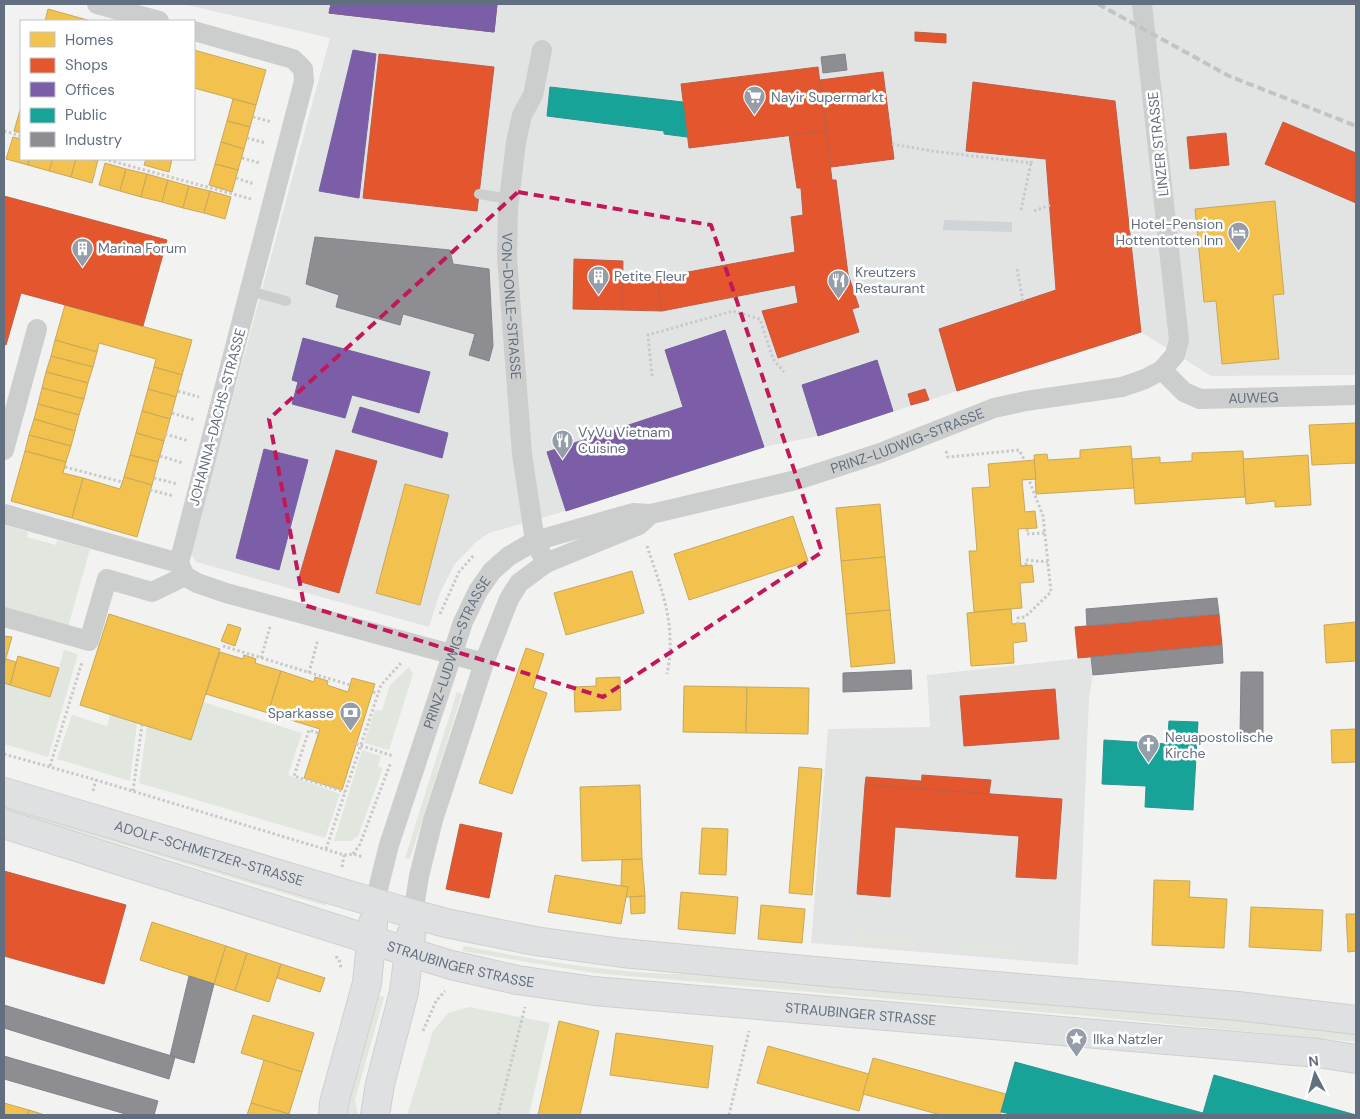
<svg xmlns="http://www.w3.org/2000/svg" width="1360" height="1119" font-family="'DM Sans',sans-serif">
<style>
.built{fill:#e2e4e3}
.green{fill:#e1e6de}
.water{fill:#ced4d8}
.homes{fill:#f2c14e;stroke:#c7a85d}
.shops{fill:#e4572e;stroke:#bd5e47}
.offices{fill:#7b5ea7;stroke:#74639c}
.public{fill:#17a398;stroke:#2e9391}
.industry{fill:#8d8d92;stroke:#80848d}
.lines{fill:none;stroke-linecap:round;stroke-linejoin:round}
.secondary-casing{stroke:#ced0d0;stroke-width:30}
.path{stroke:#c9c9ca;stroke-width:3;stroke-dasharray:2.5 2.5;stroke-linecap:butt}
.lane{stroke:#cccdcd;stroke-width:10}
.street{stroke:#cccdcd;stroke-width:20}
.secondary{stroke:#dfe0e1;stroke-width:28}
.rail{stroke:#c2c3c3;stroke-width:4;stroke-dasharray:8 4;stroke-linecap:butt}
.marked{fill:none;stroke:#c2185b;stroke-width:4;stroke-dasharray:10 6;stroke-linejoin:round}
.labels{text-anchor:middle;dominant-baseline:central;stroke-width:5;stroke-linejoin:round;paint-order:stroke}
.poi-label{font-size:14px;fill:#626f81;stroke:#fff;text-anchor:start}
.street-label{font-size:14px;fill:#626f81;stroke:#fff}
</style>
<rect width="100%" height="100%" fill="#f2f3f0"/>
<g class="built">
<path d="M 183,4 L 1356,4 L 1356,375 L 1211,376 L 1141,332 L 818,436 L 764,447 L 566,511 L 489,533 L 475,543 L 454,565 L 440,593 L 429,627 L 196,562 L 192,555 L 192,548 L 330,38 Z"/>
<path d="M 1091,657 L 1093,675 L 1089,697 L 1078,965 L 811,943 L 828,729 L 930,727 L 927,675 Z"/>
</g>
<g class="green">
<path d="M 4,525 L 28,532 L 27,537 L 56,545 L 57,540 L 90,549 L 68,627 L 4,609 Z"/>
<path d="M 64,650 L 78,654 L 48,757 L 4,744 L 4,683 L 50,697 Z"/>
<path d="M 409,667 L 413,674 L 389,750 L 364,743 L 375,710 L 382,711 L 390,685 Z"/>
<path d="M 457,692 L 462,694 L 410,859 L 405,858 Z"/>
<path d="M 203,702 L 302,733 L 288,775 L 340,794 L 325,838 L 139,783 L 147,726 L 191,740 Z"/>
<path d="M 72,715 L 107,726 L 110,715 L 137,723 L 130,781 L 57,759 Z"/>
<path d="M 362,750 L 381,756 L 378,766 L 383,768 L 358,836 L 351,841 L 334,841 Z"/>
<path d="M 4,805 L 326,900 L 326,906 L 4,809 Z"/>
<path d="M 855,933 L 910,938 L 915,942 L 914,948 L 852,942 Z"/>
<path d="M 961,942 L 1015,948 L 1017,956 L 956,951 Z"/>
<path d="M 464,946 C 543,961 624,976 705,974 L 1063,1002 L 1356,1031 L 1356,1042 L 1087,1016 L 594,973 L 462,951 Z"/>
<path d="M 379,996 L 384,997 L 355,1100 L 358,1115 L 346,1115 Z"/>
<path d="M 469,1007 L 550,1023 L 529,1115 L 407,1115 L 433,1031 L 448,1013 Z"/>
</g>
<path class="water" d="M 944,220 L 1012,222 L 1012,232 L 943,230 Z"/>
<g class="homes">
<path d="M 48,9 L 91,21 L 45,21 Z"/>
<path d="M 194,50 L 266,70 L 256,105 L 194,88 Z"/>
<path d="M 233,99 L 256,105 L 250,127 L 227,121 Z"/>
<path d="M 20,110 L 21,110 L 21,133 L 14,131 Z"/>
<path d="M 227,121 L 250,127 L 244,149 L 221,142 Z"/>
<path d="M 13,137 L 21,139 L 21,159 L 29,159 L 28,165 L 6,159 Z"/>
<path d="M 221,142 L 244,149 L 238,170 L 215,164 Z"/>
<path d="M 29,159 L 53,159 L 49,171 L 28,165 Z"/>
<path d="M 53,159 L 76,159 L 71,177 L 49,171 Z"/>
<path d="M 76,159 L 98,160 L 92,183 L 71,177 Z"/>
<path d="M 146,159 L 172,159 L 169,172 L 144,165 Z"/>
<path d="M 105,163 L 126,169 L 120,191 L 99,185 Z"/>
<path d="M 215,164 L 238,170 L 232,192 L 209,185 Z"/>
<path d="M 126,169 L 147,174 L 141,197 L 120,191 Z"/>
<path d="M 147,174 L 168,180 L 162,202 L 141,197 Z"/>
<path d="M 168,180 L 189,186 L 183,208 L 162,202 Z"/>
<path d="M 189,186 L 210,191 L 204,213 L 183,208 Z"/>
<path d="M 210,191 L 231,197 L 225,219 L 204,213 Z"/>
<path d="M 1275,201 L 1284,294 L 1273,295 L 1279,359 L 1222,364 L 1216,301 L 1204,302 L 1195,209 Z"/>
<path d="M 65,305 L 192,340 L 182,375 L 154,367 L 156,359 L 99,343 L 97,352 L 55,340 Z"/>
<path d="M 55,340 L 97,352 L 93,367 L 51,356 Z"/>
<path d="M 51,356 L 93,367 L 88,383 L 46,372 Z"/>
<path d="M 154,367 L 182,375 L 176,397 L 148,389 Z"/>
<path d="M 46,372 L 88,383 L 84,399 L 42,388 Z"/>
<path d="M 42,388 L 84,399 L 79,415 L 38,404 Z"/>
<path d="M 148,389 L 176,397 L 170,419 L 142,411 Z"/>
<path d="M 38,404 L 79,415 L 75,431 L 34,419 Z"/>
<path d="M 142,411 L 170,419 L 164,441 L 136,433 Z"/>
<path d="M 34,419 L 75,431 L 71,446 L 29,435 Z"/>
<path d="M 1356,423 L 1356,463 L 1312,465 L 1309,425 Z"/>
<path d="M 136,433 L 164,441 L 158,462 L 130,455 Z"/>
<path d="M 29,435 L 71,446 L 66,462 L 25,451 Z"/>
<path d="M 1131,446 L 1134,488 L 1036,494 L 1034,455 L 1047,454 L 1048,460 L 1080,458 L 1080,450 Z"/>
<path d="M 25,451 L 66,462 L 63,473 L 83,478 L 72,518 L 11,501 Z"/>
<path d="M 1243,451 L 1245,497 L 1135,504 L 1132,459 L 1160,457 L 1160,463 L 1192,461 L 1192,453 Z"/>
<path d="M 130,455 L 158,462 L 152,485 L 124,477 Z"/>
<path d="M 1308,455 L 1311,505 L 1275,507 L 1275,501 L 1246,504 L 1243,459 Z"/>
<path d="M 1034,460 L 1036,479 L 1022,480 L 1025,512 L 1035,511 L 1037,528 L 1018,529 L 1021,566 L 1032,565 L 1034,582 L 1020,583 L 1022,608 L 974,612 L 969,551 L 977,551 L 972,488 L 990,487 L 988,464 Z"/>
<path d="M 124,477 L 152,485 L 137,537 L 72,518 L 83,478 L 120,489 Z"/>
<path d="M 405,484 L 449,495 L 420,605 L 376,593 Z"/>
<path d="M 880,504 L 885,557 L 841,561 L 836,508 Z"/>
<path d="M 793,516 L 808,561 L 689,600 L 674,554 Z"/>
<path d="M 885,557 L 890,610 L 846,614 L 841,561 Z"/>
<path d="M 632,571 L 644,613 L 566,635 L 554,593 Z"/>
<path d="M 1011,609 L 1012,624 L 1025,623 L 1027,641 L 1013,643 L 1014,663 L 971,666 L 967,613 Z"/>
<path d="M 890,610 L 895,663 L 851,667 L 846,614 Z"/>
<path d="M 109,614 L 220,649 L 191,740 L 80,705 Z"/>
<path d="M 1356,622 L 1356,661 L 1326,663 L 1324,625 Z"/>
<path d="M 228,624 L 241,628 L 235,646 L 221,641 Z"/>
<path d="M 4,636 L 12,637 L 4,665 Z"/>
<path d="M 526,648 L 544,654 L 533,688 L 547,693 L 512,794 L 479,783 Z"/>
<path d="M 220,652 L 243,659 L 244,655 L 256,659 L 255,663 L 281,671 L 268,713 L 206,694 Z"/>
<path d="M 18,656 L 59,668 L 50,697 L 10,685 Z"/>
<path d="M 6,659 L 16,662 L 10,685 L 4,683 L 4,665 Z"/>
<path d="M 281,671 L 314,682 L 315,677 L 328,681 L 327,685 L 348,692 L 352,678 L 375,684 L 342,790 L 304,778 L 320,729 L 268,713 Z"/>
<path d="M 620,677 L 621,710 L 575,712 L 574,687 L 596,686 L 596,678 Z"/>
<path d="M 684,686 L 747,687 L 746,733 L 683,732 Z"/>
<path d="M 747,687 L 809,688 L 808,734 L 746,733 Z"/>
<path d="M 1356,729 L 1356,762 L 1332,763 L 1331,730 Z"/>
<path d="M 799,767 L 822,769 L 812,895 L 789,893 Z"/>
<path d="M 640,785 L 642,859 L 582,861 L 580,787 Z"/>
<path d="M 702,828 L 728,829 L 726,875 L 699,874 Z"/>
<path d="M 642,859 L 645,896 L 626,897 L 628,887 L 621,886 L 622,860 Z"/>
<path d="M 555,875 L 628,887 L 621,924 L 548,912 Z"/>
<path d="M 1154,880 L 1190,881 L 1189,897 L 1227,899 L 1224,948 L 1152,945 Z"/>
<path d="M 681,892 L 738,897 L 735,934 L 678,929 Z"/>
<path d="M 645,896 L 645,913 L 631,914 L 630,897 Z"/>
<path d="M 761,905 L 805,909 L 802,943 L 758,939 Z"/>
<path d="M 1251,907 L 1323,910 L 1321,951 L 1249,947 Z"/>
<path d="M 1346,914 L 1356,914 L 1356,951 L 1348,952 Z"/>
<path d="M 152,922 L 226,946 L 214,984 L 140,960 Z"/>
<path d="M 226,946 L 247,953 L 235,991 L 214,984 Z"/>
<path d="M 247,953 L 281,964 L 269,1002 L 235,991 Z"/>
<path d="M 281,964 L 325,978 L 320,992 L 277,978 Z"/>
<path d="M 253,1015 L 314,1033 L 302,1072 L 241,1053 Z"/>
<path d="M 559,1021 L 599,1031 L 580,1115 L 538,1115 Z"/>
<path d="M 616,1033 L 713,1046 L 708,1088 L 610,1075 Z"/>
<path d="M 768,1046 L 869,1074 L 859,1111 L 757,1083 Z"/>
<path d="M 873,1058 L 1006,1094 L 1000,1115 L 941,1115 L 863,1094 Z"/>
<path d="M 264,1060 L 302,1072 L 289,1114 L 251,1103 Z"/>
<path d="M 4,1103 L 29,1110 L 28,1115 L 4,1115 Z"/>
<path d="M 251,1103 L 289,1114 L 289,1115 L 247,1115 Z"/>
<path d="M 29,1110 L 45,1115 L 28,1115 Z"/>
</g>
<g class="shops">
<path d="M 331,4 L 497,4 L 494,32 L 329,13 Z"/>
<path d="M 915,32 L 946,34 L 946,43 L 915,41 Z"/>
<path d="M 379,54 L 494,67 L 477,211 L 363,198 Z"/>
<path d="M 818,67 L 826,131 L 689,148 L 681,84 Z"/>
<path d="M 883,72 L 894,159 L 831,167 L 820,80 Z"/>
<path d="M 973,82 L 1115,101 L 1141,332 L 957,391 L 939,329 L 1056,290 L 1046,159 L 966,151 Z"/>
<path d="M 1283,122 L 1356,153 L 1356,203 L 1265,164 Z"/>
<path d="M 826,131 L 832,180 L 836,180 L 848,274 L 859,307 L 852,309 L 859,332 L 778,358 L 762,311 L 798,303 L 795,285 L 662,311 L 656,278 L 795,252 L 791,217 L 803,215 L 801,188 L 797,188 L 789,135 Z"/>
<path d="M 1226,133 L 1229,165 L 1190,169 L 1187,137 Z"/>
<path d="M 4,196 L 167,240 L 143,326 L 21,293 L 6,345 L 4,344 Z"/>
<path d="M 574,259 L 623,261 L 622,310 L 573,309 Z"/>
<path d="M 622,281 L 657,282 L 662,311 L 622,310 Z"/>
<path d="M 925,389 L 929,400 L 911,405 L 908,394 Z"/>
<path d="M 336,450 L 377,461 L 339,593 L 298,581 Z"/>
<path d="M 1219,614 L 1222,645 L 1078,658 L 1075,627 Z"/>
<path d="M 1055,689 L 1059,739 L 964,746 L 960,696 Z"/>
<path d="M 922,775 L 991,780 L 989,794 L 921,789 Z"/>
<path d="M 866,777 L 921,781 L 921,789 L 865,785 Z"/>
<path d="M 865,785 L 1062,799 L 1056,879 L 1016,877 L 1019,836 L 895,827 L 890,897 L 857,894 Z"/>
<path d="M 460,824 L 502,833 L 489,898 L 446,889 Z"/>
<path d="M 4,871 L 126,905 L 104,984 L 4,956 Z"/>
</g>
<g class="offices">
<path d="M 331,4 L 497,4 L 494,32 L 329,13 Z"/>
<path d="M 353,50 L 376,54 L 359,198 L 319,191 Z"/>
<path d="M 725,330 L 764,447 L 566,511 L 547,452 L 683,407 L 665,350 Z"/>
<path d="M 303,338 L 430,372 L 419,413 L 352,395 L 345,418 L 292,404 L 298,382 L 292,380 Z"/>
<path d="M 877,360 L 893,411 L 818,436 L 802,385 Z"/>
<path d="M 360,407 L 448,433 L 442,458 L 352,432 Z"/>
<path d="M 264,449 L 308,460 L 279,570 L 236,558 Z"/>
</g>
<g class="public">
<path d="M 550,87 L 683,102 L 687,137 L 664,134 L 664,131 L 547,116 Z"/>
<path d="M 1169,721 L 1198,722 L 1193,810 L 1145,807 L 1146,786 L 1102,784 L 1104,740 L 1167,744 Z"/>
<path d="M 1015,1062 L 1203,1113 L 1214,1075 L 1356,1115 L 1015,1115 L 1001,1112 Z"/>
</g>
<g class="industry">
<path d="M 845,54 L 847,70 L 823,73 L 821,57 Z"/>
<path d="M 315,237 L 450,250 L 453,264 L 489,269 L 493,346 L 489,361 L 469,355 L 475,334 L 403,314 L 400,325 L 336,307 L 339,295 L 306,284 Z"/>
<path d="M 1217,598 L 1219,614 L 1087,626 L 1086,609 Z"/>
<path d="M 1222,645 L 1223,663 L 1093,675 L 1091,657 Z"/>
<path d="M 911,670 L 912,689 L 843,692 L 843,673 Z"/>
<path d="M 1241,672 L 1263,672 L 1263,738 L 1240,738 Z"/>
<path d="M 189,976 L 214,984 L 194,1063 L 170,1056 Z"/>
<path d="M 4,1005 L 175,1057 L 169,1079 L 4,1028 Z"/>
<path d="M 4,1056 L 158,1101 L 154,1115 L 129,1115 L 4,1079 Z"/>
</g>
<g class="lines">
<defs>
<g id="secondary">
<path id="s4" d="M 4,792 L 413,914 L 446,923 L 535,941 L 622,953 L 837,973 L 1238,1006 L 1356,1020"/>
<path id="s5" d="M 4,824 L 409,952 L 451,965 L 517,980 L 594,991 L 1318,1053 L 1356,1059"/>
<path d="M 333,1115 L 334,1103 L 367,983 L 373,923"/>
<path d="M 375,1115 L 380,1084 L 404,992 L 411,935"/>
</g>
</defs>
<use href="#secondary" class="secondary-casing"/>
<g class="path">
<path d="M 253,117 L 272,122"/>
<path d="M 4,131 L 21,136"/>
<path d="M 247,138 L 266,143"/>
<path d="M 892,144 L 932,151 L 1031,163 L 1033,158"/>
<path d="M 242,158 L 260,163"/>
<path d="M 104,159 L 251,199"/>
<path d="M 236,178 L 254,184"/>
<path d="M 1021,210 L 1031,163"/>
<path d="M 1034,211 L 1050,205"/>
<path d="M 1017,269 L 1023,301"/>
<path d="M 652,376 L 648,335 L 733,311 L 760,319 L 773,359 L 784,372"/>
<path d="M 178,391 L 199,397"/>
<path d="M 172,413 L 195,420"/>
<path d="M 165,434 L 189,441"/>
<path d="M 946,451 L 948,457 L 1019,450 L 1025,461"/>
<path d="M 160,456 L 183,463"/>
<path d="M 65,467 L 122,482"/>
<path d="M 154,478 L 177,484"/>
<path d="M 150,490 L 174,496"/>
<path d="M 1027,529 L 1027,534 L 1045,533"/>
<path d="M 647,546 C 657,576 670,608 670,640 C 671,651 669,663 667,674"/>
<path d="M 1026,565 L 1026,560 L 1048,562"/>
<path d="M 440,614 L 459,572 L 474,555"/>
<path d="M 1018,624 L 1018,618 L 1025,617 L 1051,592 L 1043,516 L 1029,480"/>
<path d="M 223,646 L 350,685"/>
<path d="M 261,658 L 270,627"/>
<path d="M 309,673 L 318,639"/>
<path d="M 373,692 L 378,694"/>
<path d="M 318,733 L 309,730 L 294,776 L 345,792"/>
<path d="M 356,744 L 393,756"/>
<path d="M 4,754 L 96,780 L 344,855 L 353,854 L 363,857"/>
<path d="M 50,766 L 82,662"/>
<path d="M 93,791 L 96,780"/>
<path d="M 133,791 L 142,725"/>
<path d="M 326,849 L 381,685 L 402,662"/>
<path d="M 353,854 L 360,844 L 391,762"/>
<path d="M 342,867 L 344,855"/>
<path d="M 336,956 L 340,962 L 341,969"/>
<path d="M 423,1031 L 436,1001 L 445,991"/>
<path d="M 498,1115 L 525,1007"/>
<path d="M 729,1115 L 749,1031"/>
</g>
<g class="lane">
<path d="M 479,194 L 509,199"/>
<path d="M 250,291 L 286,301"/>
</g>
<g class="street">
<path d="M 97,4 L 159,21"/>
<path d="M 194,31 L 293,59 L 303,69 L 304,81 L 179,563 L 185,576 L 197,583 L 226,593 L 484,663"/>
<path id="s1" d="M 542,50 L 533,95 L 522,115 L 516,142 L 508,209 L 507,257 L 522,454 L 535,541 L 546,563"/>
<path id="s2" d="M 1162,370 L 1184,392 L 1200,399 L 1356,395"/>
<path d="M 4,450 L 37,329"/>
<path d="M 4,514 L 179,563"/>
<path d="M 4,617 L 89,641 L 107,579 L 152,592 L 185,576"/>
<path id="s3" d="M 375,901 L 389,845 L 463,622 L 478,591 L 492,571 L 509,556 L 535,541 L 633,513 L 651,514 L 800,479 L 880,453 L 994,408 L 1026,401 L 1122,387 L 1145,379 L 1162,370 L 1175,355 L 1179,340 L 1142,4"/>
<path d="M 413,914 L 419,876 L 433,820 L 484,663 L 509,599 L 519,583 L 546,563 L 639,525 L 651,514"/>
</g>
<use href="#secondary" class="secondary"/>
<path class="rail" d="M 1098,4 L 1229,76 L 1356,126"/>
</g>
<path class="marked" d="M 518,192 L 711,225 L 822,552 L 603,697 L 304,605 L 269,419 Z"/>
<defs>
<symbol id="supermarket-pin" viewBox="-11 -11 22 30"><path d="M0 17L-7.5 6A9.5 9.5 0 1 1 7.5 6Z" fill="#949da8" stroke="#fff"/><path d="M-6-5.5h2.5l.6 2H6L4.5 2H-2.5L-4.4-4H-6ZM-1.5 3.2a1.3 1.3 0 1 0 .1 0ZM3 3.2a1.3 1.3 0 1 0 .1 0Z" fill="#fff"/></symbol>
<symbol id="hotel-pin" viewBox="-11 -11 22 30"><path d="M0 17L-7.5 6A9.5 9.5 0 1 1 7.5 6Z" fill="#949da8" stroke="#fff"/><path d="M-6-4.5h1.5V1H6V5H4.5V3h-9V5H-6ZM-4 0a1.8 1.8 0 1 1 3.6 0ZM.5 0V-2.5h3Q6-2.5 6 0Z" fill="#fff"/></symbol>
<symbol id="building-pin" viewBox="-11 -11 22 30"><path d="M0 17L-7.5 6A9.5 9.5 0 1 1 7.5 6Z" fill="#949da8" stroke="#fff"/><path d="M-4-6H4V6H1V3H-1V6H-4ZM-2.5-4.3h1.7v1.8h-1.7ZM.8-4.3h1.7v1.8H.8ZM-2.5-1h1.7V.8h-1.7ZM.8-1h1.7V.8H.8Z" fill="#fff"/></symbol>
<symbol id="restaurant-pin" viewBox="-11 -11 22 30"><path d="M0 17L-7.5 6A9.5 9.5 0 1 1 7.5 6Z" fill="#949da8" stroke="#fff"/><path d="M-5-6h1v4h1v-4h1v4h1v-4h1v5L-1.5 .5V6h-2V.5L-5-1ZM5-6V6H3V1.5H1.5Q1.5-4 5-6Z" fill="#fff"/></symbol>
<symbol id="bank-pin" viewBox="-11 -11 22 30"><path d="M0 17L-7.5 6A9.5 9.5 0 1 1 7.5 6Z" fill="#949da8" stroke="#fff"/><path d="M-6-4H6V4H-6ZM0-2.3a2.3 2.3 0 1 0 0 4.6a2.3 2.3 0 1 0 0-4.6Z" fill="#fff"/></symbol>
<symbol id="church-pin" viewBox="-11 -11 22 30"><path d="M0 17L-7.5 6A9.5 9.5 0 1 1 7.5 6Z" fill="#949da8" stroke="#fff"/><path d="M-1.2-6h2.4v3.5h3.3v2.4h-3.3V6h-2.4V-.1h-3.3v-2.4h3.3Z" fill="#fff"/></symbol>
<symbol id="sight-pin" viewBox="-11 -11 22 30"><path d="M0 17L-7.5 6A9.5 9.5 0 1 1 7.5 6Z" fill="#949da8" stroke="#fff"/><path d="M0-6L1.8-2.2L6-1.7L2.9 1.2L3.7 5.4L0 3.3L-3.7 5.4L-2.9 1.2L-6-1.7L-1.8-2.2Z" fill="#fff"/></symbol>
</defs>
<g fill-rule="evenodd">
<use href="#supermarket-pin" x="742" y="84" width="25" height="34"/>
<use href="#hotel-pin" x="1226" y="220" width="25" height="34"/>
<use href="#building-pin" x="70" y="236" width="25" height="34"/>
<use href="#building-pin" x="586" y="264" width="25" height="34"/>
<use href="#restaurant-pin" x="826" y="268" width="25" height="34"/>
<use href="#restaurant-pin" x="550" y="428" width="25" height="34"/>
<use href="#bank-pin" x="338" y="700" width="25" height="34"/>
<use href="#church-pin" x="1136" y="732" width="25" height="34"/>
<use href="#sight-pin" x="1064" y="1026" width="25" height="34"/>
</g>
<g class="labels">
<g class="poi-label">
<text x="771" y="97">Nayir Supermarkt</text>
<text x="1223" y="224" text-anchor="end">Hotel-Pension<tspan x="1223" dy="16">Hottentotten Inn</tspan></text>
<text x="98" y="248">Marina Forum</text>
<text x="855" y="272">Kreutzers<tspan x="855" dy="16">Restaurant</tspan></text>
<text x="614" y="276">Petite Fleur</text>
<text x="578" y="432">VyVu Vietnam<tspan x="578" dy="16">Cuisine</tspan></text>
<text x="334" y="713" text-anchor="end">Sparkasse</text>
<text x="1165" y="737">Neuapostolische<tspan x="1165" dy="16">Kirche</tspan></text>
<text x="1093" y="1039">Ilka Natzler</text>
</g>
<g class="street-label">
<text transform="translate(1158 144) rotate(-96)">LINZER STRASSE</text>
<text stroke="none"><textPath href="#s1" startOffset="261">VON-DONLE-STRASSE</textPath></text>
<text stroke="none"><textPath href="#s2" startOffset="102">AUWEG</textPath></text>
<text transform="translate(217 417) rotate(-75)">JOHANNA-DACHS-STRASSE</text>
<text stroke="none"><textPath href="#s3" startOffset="791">PRINZ-LUDWIG-STRASSE</textPath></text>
<text stroke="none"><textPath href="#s3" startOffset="262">PRINZ-LUDWIG-STRASSE</textPath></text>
<text stroke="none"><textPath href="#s4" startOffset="214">ADOLF-SCHMETZER-STRASSE</textPath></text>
<text stroke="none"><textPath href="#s5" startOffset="478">STRAUBINGER STRASSE</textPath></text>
<text stroke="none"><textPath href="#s5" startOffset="882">STRAUBINGER STRASSE</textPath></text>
</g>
</g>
<rect width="1360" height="1119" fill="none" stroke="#626f81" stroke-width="10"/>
<rect x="20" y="20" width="175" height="140" fill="#ffffff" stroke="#c0c5cd"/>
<rect x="30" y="32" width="25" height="15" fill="#f2c14e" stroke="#c0c5cd"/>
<text x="65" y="45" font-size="15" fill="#626f81">Homes</text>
<rect x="30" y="58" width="25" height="15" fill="#e4572e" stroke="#c0c5cd"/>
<text x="65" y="70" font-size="15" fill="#626f81">Shops</text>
<rect x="30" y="82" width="25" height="15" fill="#7b5ea7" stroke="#c0c5cd"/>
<text x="65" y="95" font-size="15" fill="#626f81">Offices</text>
<rect x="30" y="108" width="25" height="15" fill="#17a398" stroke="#c0c5cd"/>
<text x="65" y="120" font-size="15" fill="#626f81">Public</text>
<rect x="30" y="132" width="25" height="15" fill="#8d8d92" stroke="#c0c5cd"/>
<text x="65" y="145" font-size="15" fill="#626f81">Industry</text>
<g transform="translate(1315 1074) rotate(354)" stroke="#ffffff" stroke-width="4" paint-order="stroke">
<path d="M0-4L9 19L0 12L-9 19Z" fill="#626f81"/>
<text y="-8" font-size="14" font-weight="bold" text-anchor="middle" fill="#626f81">N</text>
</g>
</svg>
